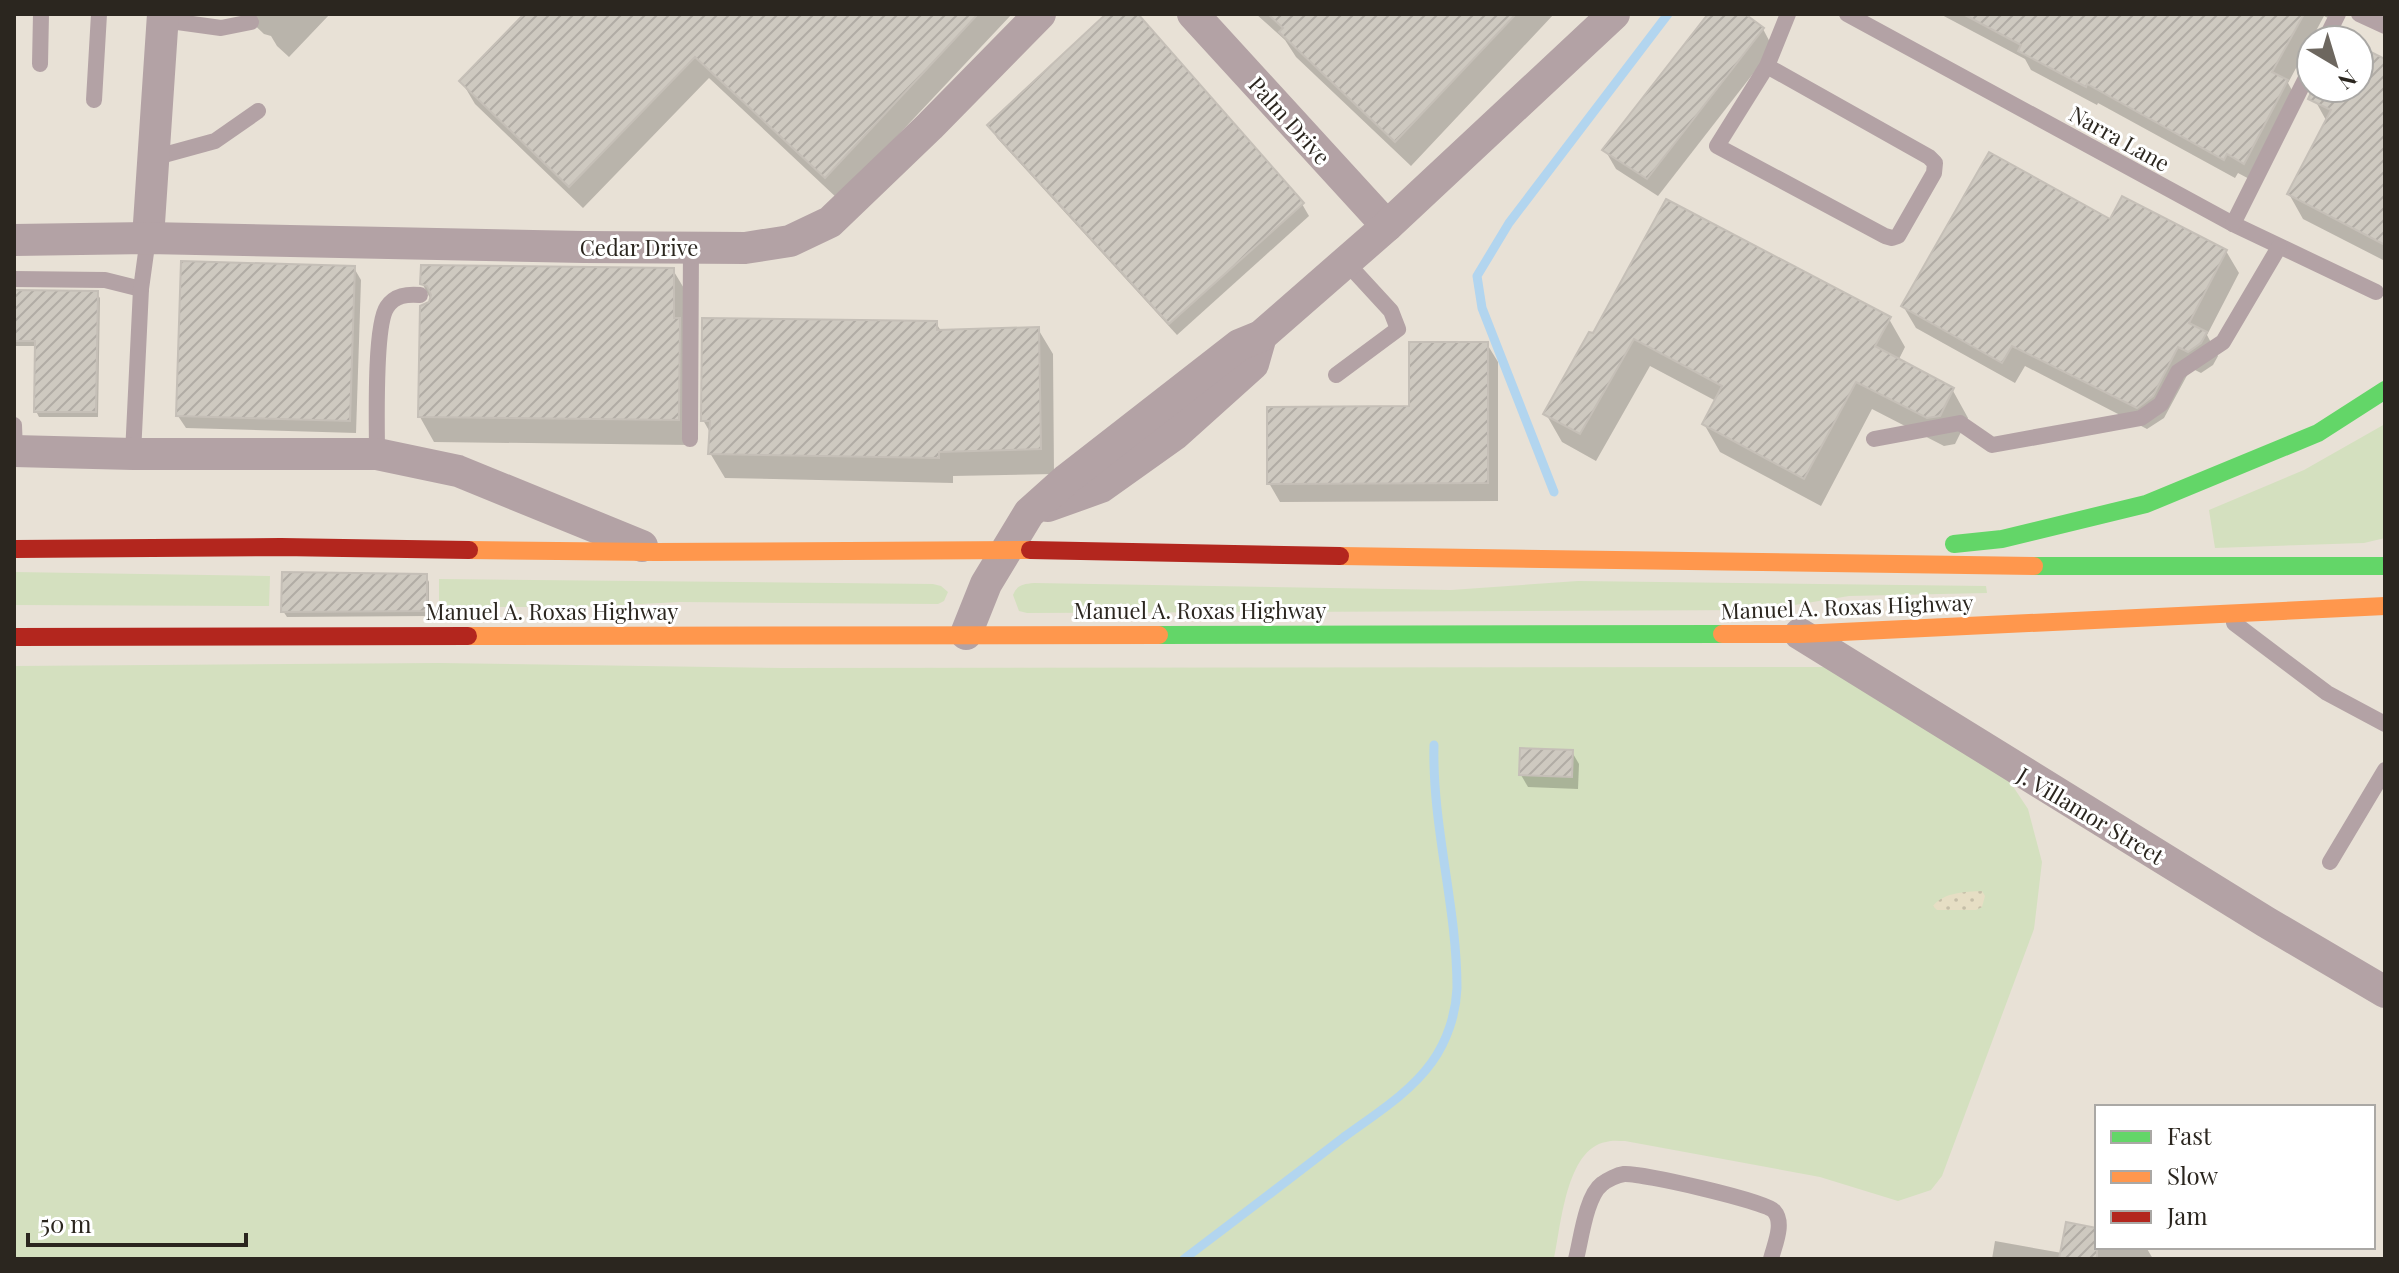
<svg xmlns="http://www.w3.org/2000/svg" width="2399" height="1273" font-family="'Playfair Display',serif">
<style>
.green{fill:#d4e0bf}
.sand{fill:url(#sand-dots)}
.shadow{fill:#0003}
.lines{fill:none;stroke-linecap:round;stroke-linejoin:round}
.stream{stroke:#b2d5ef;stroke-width:9}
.building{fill:url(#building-hatch);stroke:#c5bfb7;stroke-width:2}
.lane{stroke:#b3a2a5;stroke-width:16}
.street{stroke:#b3a2a5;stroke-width:32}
.fast{stroke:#63d668;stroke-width:18}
.slow{stroke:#ff974d;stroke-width:18}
.jam{stroke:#b3261e;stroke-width:18}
.labels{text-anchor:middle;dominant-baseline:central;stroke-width:6;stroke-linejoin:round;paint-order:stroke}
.street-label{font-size:22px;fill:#2b261f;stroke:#fff}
</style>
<defs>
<pattern id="sand-dots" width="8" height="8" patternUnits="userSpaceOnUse" patternTransform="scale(2)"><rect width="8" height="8" fill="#e6dec4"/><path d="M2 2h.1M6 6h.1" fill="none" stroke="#c5bea8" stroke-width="1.8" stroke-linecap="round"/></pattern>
<pattern id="building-hatch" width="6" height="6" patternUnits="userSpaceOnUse" patternTransform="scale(2)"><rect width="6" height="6" fill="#cec9c0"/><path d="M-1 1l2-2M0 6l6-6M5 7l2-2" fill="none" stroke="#b1aca5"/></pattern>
</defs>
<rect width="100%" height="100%" fill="#e8e1d6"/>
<g class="green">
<path d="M 2385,424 L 2385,538 L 2364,543 L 2215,548 L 2209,510 L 2304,470 Z"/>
<path d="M 14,572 L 270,576 L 269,606 L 14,605 Z"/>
<path d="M 439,579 L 933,584 L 941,586 L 948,592 L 944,601 L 938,604 L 680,602 L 583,607 L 439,607 Z"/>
<path d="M 1578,581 L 1986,586 L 1987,593 L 1849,596 L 1764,610 L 1027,613 L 1019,611 L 1013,595 C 1017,585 1023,584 1034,583 L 1451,590 Z"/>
<path d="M 439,663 L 782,668 L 1826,667 L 2008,779 L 2028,809 L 2042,862 L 2034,929 L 1942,1176 L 1931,1190 L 1898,1201 L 1820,1177 L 1625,1141 C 1619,1141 1612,1140 1606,1142 C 1566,1149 1561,1226 1554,1259 L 14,1259 L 14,666 Z"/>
</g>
<path class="sand" d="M 1982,891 L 1985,896 L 1982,907 L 1976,910 L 1937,910 L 1933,906 C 1944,892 1965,892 1982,891 Z"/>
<g class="shadow">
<path d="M 243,14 L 330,14 L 289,57 L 277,46 L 271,36 L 264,34 Z"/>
<path d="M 527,14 L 1012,14 L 838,199 L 709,78 L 583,208 L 475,104 L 462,82 Z"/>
<path d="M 1109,14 L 1135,14 L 1302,204 L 1309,216 L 1177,335 L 997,138 L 990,125 Z"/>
<path d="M 1256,14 L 1554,14 L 1411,166 L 1296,57 L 1285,40 Z"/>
<path d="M 1710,14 L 1742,14 L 1763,29 L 1773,48 L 1658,196 L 1616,169 L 1605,150 Z"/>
<path d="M 1940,14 L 2345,14 L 2339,24 L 2324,16 L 2288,83 L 2298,101 L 2255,182 L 2238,173 L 2235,178 L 2098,103 L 2097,105 L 2031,70 L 2025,59 Z"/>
<path d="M 2359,61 L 2385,62 L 2385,261 L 2303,219 L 2289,194 L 2327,122 L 2316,102 L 2323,88 L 2359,88 Z"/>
<path d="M 2111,222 L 2226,251 L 2239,273 L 2207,335 L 2218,356 L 2213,365 L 2201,373 L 2191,368 L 2164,418 L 2147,429 L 2025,366 L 2015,383 L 1916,328 L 1903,306 Z"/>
<path d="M 354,268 L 361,280 L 356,433 L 186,428 L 178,416 Z"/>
<path d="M 673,270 L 688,295 L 692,445 L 434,442 L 420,417 L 431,300 L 422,283 Z"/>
<path d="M 14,292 L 96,293 L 100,298 L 98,417 L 39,417 L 36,411 L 37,346 L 14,346 Z"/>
<path d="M 1889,319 L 1905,347 L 1898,361 L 1952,389 L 1968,418 L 1955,444 L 1944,446 L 1872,409 L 1821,506 L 1720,452 L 1704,424 L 1716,401 L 1650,366 L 1596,461 L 1562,442 L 1546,414 L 1590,334 Z"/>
<path d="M 936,323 L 941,331 L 1038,329 L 1053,354 L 1054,474 L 953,476 L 953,483 L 725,478 L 710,453 L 711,434 L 703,420 Z"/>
<path d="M 1487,344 L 1498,362 L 1498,501 L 1280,502 L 1269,483 L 1411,408 Z"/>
<path d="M 426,576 L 429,582 L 429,616 L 287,617 L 283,611 Z"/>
<path d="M 1572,752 L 1579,764 L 1578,789 L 1528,787 L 1521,775 Z"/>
<path d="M 2097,1230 L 2097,1247 L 2146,1247 L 2153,1259 L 1992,1259 L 1995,1241 L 2062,1253 Z"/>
</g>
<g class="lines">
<g class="stream">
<path d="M 1554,492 L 1482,308 L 1477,276 L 1509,223 L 1668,14"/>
<path d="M 1184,1259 C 1237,1219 1291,1178 1344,1137 C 1374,1115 1410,1093 1432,1062 C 1447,1041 1456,1014 1457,988 C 1457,906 1432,827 1434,745"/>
</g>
</g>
<g class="building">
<path d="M 524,14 L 978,14 L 825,178 L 695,57 L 569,187 L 459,81 Z"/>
<path d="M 1106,14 L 1138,14 L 1304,203 L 1169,324 L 987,125 Z"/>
<path d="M 1268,14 L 1516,14 L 1395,142 L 1279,32 L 1283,28 Z"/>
<path d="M 1708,14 L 1745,14 L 1764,28 L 1647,179 L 1602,150 Z"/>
<path d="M 1963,14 L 2304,14 L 2272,72 L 2288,80 L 2244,164 L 2227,154 L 2224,160 L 2087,84 L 2086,87 L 2018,51 L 2021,45 Z"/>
<path d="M 2359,46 L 2385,59 L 2385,245 L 2287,194 L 2331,110 L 2308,99 L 2313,88 L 2359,88 Z"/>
<path d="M 1989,152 L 2110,219 L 2122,196 L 2227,250 L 2189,323 L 2207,332 L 2201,343 L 2188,352 L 2178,347 L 2153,396 L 2137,408 L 2012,346 L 2002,363 L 1901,306 Z"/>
<path d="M 1666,199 L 1891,317 L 1875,346 L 1954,388 L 1940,416 L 1927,418 L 1856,382 L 1804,479 L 1702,424 L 1722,386 L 1634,339 L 1580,434 L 1543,414 L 1589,332 L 1593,333 Z"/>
<path d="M 181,261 L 355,266 L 350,421 L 176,416 Z"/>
<path d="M 421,265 L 674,268 L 674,318 L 680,318 L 679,420 L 418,417 L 420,306 L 429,302 L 431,295 L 427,286 L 420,284 Z"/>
<path d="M 14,290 L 98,291 L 96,412 L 34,412 L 35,341 L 14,341 Z"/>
<path d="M 702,318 L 937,321 L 937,330 L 1039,327 L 1041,449 L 939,452 L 939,458 L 708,454 L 710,421 L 701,421 Z"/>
<path d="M 1409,342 L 1488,342 L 1488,483 L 1267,484 L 1267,407 L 1409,406 Z"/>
<path d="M 282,572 L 427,574 L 427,611 L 281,612 Z"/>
<path d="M 1520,748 L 1573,750 L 1572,777 L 1519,775 Z"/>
<path d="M 2066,1222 L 2097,1228 L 2097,1259 L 2059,1259 Z"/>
</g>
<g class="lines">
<g class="lane">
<path d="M 1847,14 L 2233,224 L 2376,292"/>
<path d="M 2359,14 L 2385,26"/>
<path d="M 163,20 L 221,28 L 251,22"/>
<path d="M 2325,40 L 2338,14"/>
<path d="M 40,64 L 41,14"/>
<path d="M 1767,66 L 1929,157 L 1935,163 L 1934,173 L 1898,236 L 1892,238 L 1885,236 L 1717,146 L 1767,66 L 1788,14"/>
<path d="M 94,100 L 99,14"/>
<path d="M 153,158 L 215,141 L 258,111"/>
<path d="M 2233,224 L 2311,68"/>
<path d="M 14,279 L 105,280 L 141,289"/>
<path d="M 1336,375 L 1398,329 L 1391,311 L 1345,261"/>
<path d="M 14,425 L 15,451"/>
<path d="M 690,439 L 691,246"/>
<path d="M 1874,439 L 1960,423 L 1992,445 L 2141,418 L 2161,404 L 2178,372 L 2223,342 L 2279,247"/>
<path d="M 133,454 L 141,289 L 148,238"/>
<path d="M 377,454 C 377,426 374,326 387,307 C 395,295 407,294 420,295"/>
<path d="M 2234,623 L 2327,693 L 2385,724"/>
<path d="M 2330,862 L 2385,770"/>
<path d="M 1576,1259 C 1581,1240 1586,1196 1602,1184 C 1607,1180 1617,1175 1624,1174 C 1642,1173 1765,1201 1774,1211 C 1785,1223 1774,1246 1771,1259"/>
</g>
<g class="street">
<path d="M 1193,14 L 1387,226"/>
<path d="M 148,238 L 163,14"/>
<path d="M 14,240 L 148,238 L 584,247 L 745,248 L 790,241 L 830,222 L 930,126 L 1040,14"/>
<path d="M 14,451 L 133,454 L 377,454 L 458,471 L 642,546"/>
<path d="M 1048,506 L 1101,487 L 1174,435 L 1253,364 L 1261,336"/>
<path d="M 966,634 L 986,584 L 1029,513 L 1067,479 L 1239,345 L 1261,336 L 1387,226 L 1614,14"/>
<path d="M 1800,634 L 2266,922 L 2385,992"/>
</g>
<g class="fast">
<path d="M 1954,544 L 2002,539 L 2146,504 L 2318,433 L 2385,390"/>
<path d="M 2034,566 L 2385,566"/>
<path d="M 1159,635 L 1722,634"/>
</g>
<g class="slow">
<path d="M 469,550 L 656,552 L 1030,550"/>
<path d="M 1340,556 L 2034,566"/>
<path d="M 1722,634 L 1800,634 L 2385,606"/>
<path d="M 468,636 L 1159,635"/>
</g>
<g class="jam">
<path d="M 14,549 L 281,547 L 469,550"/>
<path d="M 1030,550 L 1340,556"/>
<path d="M 14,637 L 468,636"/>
</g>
</g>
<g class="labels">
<g class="street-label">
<text transform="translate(1290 120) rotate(48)">Palm Drive</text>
<text transform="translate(2120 138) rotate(29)">Narra Lane</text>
<text x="639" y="247">Cedar Drive</text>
<text transform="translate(1847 606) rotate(-2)">Manuel A. Roxas Highway</text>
<text x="1200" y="610">Manuel A. Roxas Highway</text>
<text x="552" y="611">Manuel A. Roxas Highway</text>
<text transform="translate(2091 815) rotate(31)">J. Villamor Street</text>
</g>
</g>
<rect width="2399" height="1273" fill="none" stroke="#2b261f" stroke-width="32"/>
<rect x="2095" y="1105" width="280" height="144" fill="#ffffff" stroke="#aaa8a5" stroke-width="2"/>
<rect x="2111" y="1131" width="40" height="12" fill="#63d668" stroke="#aaa8a5" stroke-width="2"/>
<text x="2167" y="1145" font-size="24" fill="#2b261f">Fast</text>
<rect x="2111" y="1171" width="40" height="12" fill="#ff974d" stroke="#aaa8a5" stroke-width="2"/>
<text x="2167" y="1185" font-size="24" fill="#2b261f">Slow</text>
<rect x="2111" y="1211" width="40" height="12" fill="#b3261e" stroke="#aaa8a5" stroke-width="2"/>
<text x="2167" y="1225" font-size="24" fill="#2b261f">Jam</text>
<g transform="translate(2335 64) rotate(142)"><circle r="38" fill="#ffffff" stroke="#aaa8a5" stroke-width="2"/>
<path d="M0-6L14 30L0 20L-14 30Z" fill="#6d675f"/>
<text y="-12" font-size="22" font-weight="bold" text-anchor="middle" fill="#2b261f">N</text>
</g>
<path d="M28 1233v12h218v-12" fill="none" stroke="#2b261f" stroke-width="4"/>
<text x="40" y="1233" font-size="24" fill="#2b261f" stroke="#ffffff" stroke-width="6" paint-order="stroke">50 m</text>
</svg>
